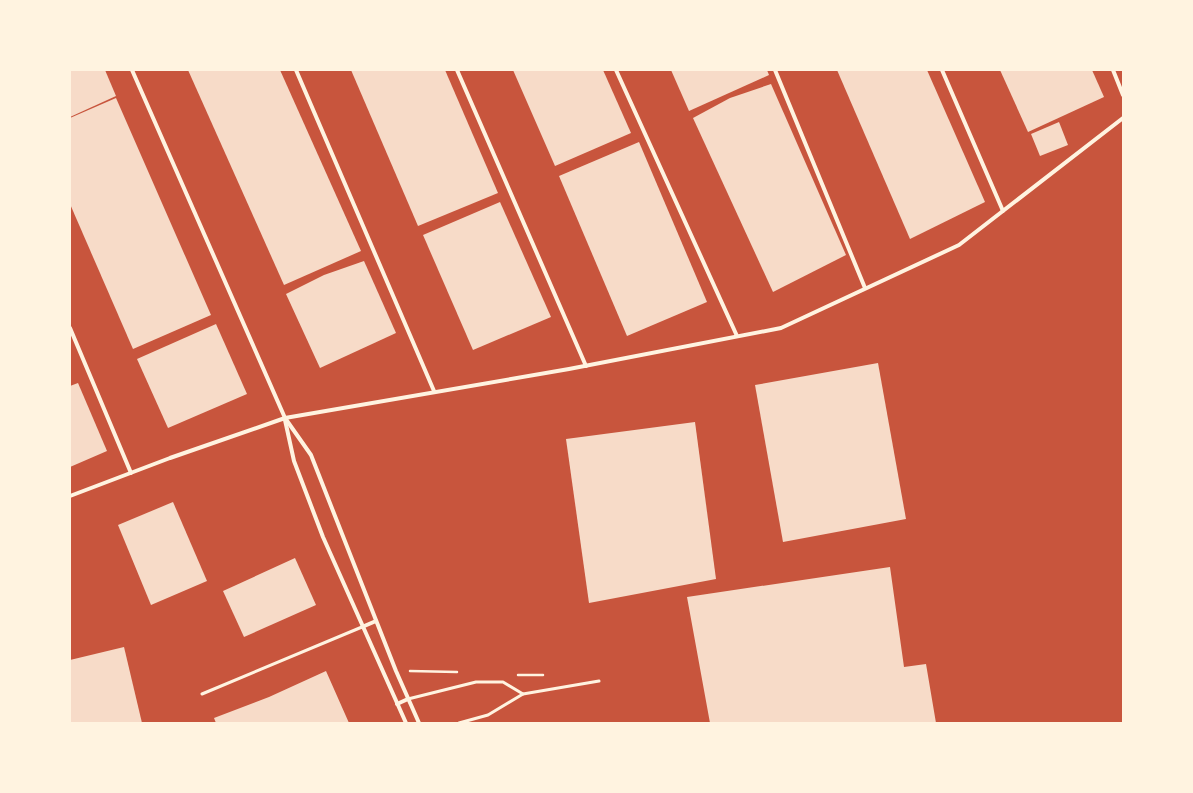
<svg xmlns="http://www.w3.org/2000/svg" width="1193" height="793" font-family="Mulish,sans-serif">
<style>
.building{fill:#f7dbc8}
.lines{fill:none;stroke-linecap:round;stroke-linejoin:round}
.path{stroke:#fff3e0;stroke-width:2.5}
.service{stroke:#fff3e0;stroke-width:3}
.minor{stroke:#fff3e0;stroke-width:4}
</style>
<rect width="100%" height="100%" fill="#c8553d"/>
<g class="building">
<path d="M 70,70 L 105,70 L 116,96 L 70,117 Z"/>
<path d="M 188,70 L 280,70 L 361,251 L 284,285 Z"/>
<path d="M 351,70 L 445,70 L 498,193 L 418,226 Z"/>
<path d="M 513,70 L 603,70 L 631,133 L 555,166 Z"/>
<path d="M 671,70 L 767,70 L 769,75 L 689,111 Z"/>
<path d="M 837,70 L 927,70 L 985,202 L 910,239 Z"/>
<path d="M 1000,70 L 1092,70 L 1104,97 L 1028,132 Z"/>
<path d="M 771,84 L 846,255 L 773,292 L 693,118 L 730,98 Z"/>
<path d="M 116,98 L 211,315 L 133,349 L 70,204 L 70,118 Z"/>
<path d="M 1059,122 L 1068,145 L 1040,156 L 1031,134 Z"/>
<path d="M 639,142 L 707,302 L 627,336 L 559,176 Z"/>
<path d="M 500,202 L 551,317 L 473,350 L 423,235 Z"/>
<path d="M 364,261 L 396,333 L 320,368 L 286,294 L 324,275 Z"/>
<path d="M 216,324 L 247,394 L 168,428 L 137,359 Z"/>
<path d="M 878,363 L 906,519 L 783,542 L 755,385 Z"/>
<path d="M 78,383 L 107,451 L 70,467 L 70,386 Z"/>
<path d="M 695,422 L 716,579 L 589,603 L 566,439 Z"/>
<path d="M 173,502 L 207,581 L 151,605 L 118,525 Z"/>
<path d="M 295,558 L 316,605 L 244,637 L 223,591 Z"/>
<path d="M 890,567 L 904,667 L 926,664 L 936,723 L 710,723 L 687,597 Z"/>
<path d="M 124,647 L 142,723 L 70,723 L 70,660 Z"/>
<path d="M 326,671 L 349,723 L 216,723 L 214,718 L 269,697 Z"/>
</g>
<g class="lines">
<g class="path">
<path d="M 410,671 L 457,672"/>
<path d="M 518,675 L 543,675"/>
</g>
<g class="service">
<path d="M 202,694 L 362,627"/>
<path d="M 408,699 L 476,682 L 503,682 L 523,694"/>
<path d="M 459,723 L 488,715 L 523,694 L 599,681"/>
</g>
<g class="minor">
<path d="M 132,70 L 285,418 L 311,455 L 396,671 L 419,723"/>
<path d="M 296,70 L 434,391"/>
<path d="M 457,70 L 586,366"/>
<path d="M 616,70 L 737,336"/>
<path d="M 775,70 L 865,288"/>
<path d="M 942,70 L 1003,211"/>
<path d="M 1113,70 L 1123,95"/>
<path d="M 70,328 L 131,473"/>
<path d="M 285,420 L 294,461 L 323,537 L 406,723"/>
<path d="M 70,496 L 170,458 L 285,418 L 569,369 L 781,328 L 959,245 L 1123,118"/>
<path d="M 362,627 L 376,621"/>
<path d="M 397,704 L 408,699"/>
</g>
</g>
<rect width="1193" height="793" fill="none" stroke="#fff3e0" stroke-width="142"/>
</svg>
